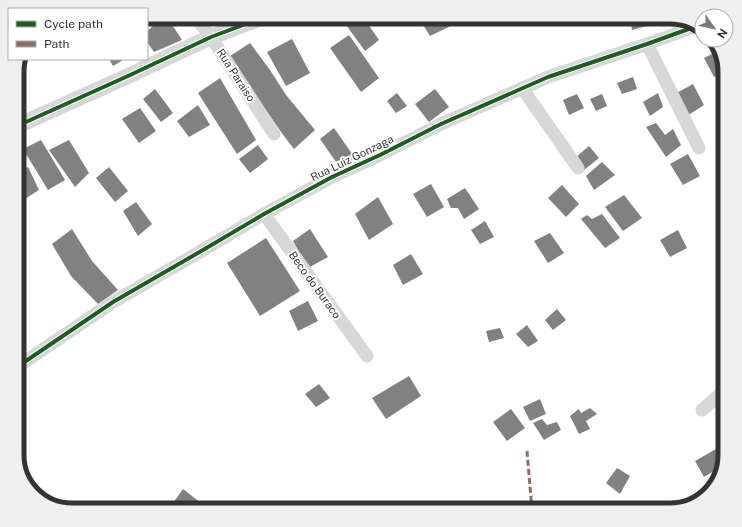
<svg xmlns="http://www.w3.org/2000/svg" width="742" height="527" font-family="'Public Sans',sans-serif">
<style>
.building{fill:#818181}
.lines{fill:none;stroke-linecap:round;stroke-linejoin:round}
.minor{stroke:#d7d7d7;stroke-width:13}
.tertiary{stroke:#d7d7d7;stroke-width:16}
.quiet{stroke:#8d6e63;stroke-width:3;stroke-dasharray:6 3;stroke-linecap:butt}
.cycleway-casing{stroke:#fff;stroke-width:6}
.cycleway{stroke:#1b5e20;stroke-width:4}
.labels{text-anchor:middle;dominant-baseline:central;stroke-width:4;stroke-linejoin:round;paint-order:stroke}
.street-label{font-size:11px;fill:#333;stroke:#fff}
.rim{fill:none;stroke:#333;stroke-width:5}
</style>
<rect width="100%" height="100%" fill="#fff"/>
<g class="building">
<path d="M 164,17 L 167,17 L 182,40 L 154,52 L 147,42 L 147,31 Z"/>
<path d="M 343,17 L 363,17 L 379,40 L 365,51 L 341,18 Z"/>
<path d="M 418,17 L 451,17 L 455,24 L 430,36 Z"/>
<path d="M 631,17 L 648,17 L 650,25 L 632,30 L 630,18 Z"/>
<path d="M 349,35 L 379,78 L 361,92 L 330,48 Z"/>
<path d="M 292,39 L 310,73 L 286,86 L 267,52 Z"/>
<path d="M 250,43 L 270,70 L 286,95 L 315,130 L 294,149 L 284,136 L 265,109 L 230,56 Z"/>
<path d="M 720,50 L 725,72 L 714,77 L 704,58 Z"/>
<path d="M 109,59 L 122,59 L 123,60 L 113,66 Z"/>
<path d="M 633,77 L 637,89 L 622,94 L 617,83 Z"/>
<path d="M 220,78 L 256,140 L 237,154 L 198,93 Z"/>
<path d="M 693,84 L 704,105 L 687,116 L 675,94 Z"/>
<path d="M 155,89 L 173,113 L 161,122 L 143,99 Z"/>
<path d="M 435,89 L 449,107 L 429,122 L 415,104 Z"/>
<path d="M 397,93 L 407,106 L 396,113 L 387,101 Z"/>
<path d="M 658,93 L 663,107 L 650,116 L 643,102 Z"/>
<path d="M 577,94 L 584,108 L 569,115 L 563,100 Z"/>
<path d="M 602,94 L 607,106 L 596,111 L 590,99 Z"/>
<path d="M 198,105 L 210,125 L 189,137 L 177,121 Z"/>
<path d="M 140,108 L 156,131 L 139,143 L 122,119 Z"/>
<path d="M 656,123 L 665,135 L 673,129 L 681,145 L 666,157 L 646,127 Z"/>
<path d="M 334,128 L 355,158 L 341,169 L 320,139 Z"/>
<path d="M 41,140 L 65,180 L 48,190 L 23,149 Z"/>
<path d="M 69,140 L 89,173 L 75,187 L 49,150 Z"/>
<path d="M 258,145 L 268,159 L 250,173 L 239,159 Z"/>
<path d="M 589,146 L 599,158 L 584,170 L 575,158 Z"/>
<path d="M 688,154 L 700,176 L 683,185 L 670,164 Z"/>
<path d="M 602,162 L 615,175 L 594,190 L 586,176 Z"/>
<path d="M 28,167 L 39,190 L 25,199 L 17,183 L 17,173 Z"/>
<path d="M 109,167 L 128,191 L 115,202 L 96,178 Z"/>
<path d="M 431,184 L 444,207 L 427,217 L 413,194 Z"/>
<path d="M 562,185 L 579,204 L 566,217 L 548,198 Z"/>
<path d="M 465,188 L 479,209 L 464,219 L 458,208 L 451,208 L 447,199 Z"/>
<path d="M 624,195 L 642,218 L 623,231 L 605,207 Z"/>
<path d="M 378,197 L 393,224 L 369,240 L 355,214 Z"/>
<path d="M 136,202 L 152,224 L 138,236 L 123,211 Z"/>
<path d="M 602,214 L 620,238 L 605,248 L 581,219 L 587,215 L 592,219 Z"/>
<path d="M 485,221 L 494,237 L 480,244 L 471,230 Z"/>
<path d="M 72,229 L 92,261 L 118,290 L 98,304 L 71,276 L 52,244 Z"/>
<path d="M 310,229 L 328,257 L 308,268 L 293,241 Z"/>
<path d="M 678,230 L 687,248 L 670,257 L 660,240 Z"/>
<path d="M 550,233 L 564,253 L 548,263 L 534,241 Z"/>
<path d="M 266,238 L 300,291 L 260,316 L 227,263 Z"/>
<path d="M 411,254 L 423,274 L 403,285 L 393,265 Z"/>
<path d="M 308,301 L 318,321 L 298,331 L 289,311 Z"/>
<path d="M 557,309 L 566,320 L 553,330 L 545,320 Z"/>
<path d="M 527,325 L 538,341 L 528,347 L 516,334 Z"/>
<path d="M 500,328 L 504,338 L 489,342 L 486,331 Z"/>
<path d="M 409,376 L 421,396 L 386,419 L 372,398 Z"/>
<path d="M 319,384 L 330,398 L 316,407 L 305,394 Z"/>
<path d="M 540,399 L 546,414 L 530,421 L 523,407 Z"/>
<path d="M 590,408 L 597,414 L 586,421 L 590,429 L 579,434 L 570,416 L 579,409 L 581,413 Z"/>
<path d="M 511,409 L 525,428 L 507,441 L 493,422 Z"/>
<path d="M 542,419 L 547,425 L 557,422 L 561,430 L 544,440 L 533,423 Z"/>
<path d="M 716,449 L 723,461 L 721,467 L 704,477 L 695,461 Z"/>
<path d="M 617,468 L 630,476 L 620,494 L 606,483 Z"/>
<path d="M 183,489 L 201,503 L 196,510 L 168,510 Z"/>
</g>
<g class="lines">
<g class="minor">
<path d="M 195,17 L 211,37 L 274,134"/>
<path d="M 647,44 L 699,148"/>
<path d="M 522,88 L 578,168"/>
<path d="M 264,214 L 367,356"/>
<path d="M 17,367 L 113,302 L 203,250 L 264,214 L 332,177 L 380,155 L 441,124 L 548,77 L 647,44 L 697,26"/>
<path d="M 702,410 L 725,390"/>
</g>
<path class="tertiary" d="M 17,126 L 128,76 L 211,37 L 264,17"/>
<path class="quiet" d="M 527,451 L 532,510"/>
<defs>
<g id="cycleway">
<path d="M 17,126 L 128,76 L 211,37 L 264,17"/>
<path d="M 17,367 L 113,302 L 203,250 L 264,214 L 332,177 L 380,155 L 441,124 L 548,77 L 647,44 L 697,26"/>
</g>
</defs>
<use href="#cycleway" class="cycleway-casing"/>
<use href="#cycleway" class="cycleway"/>
</g>
<g class="labels">
<g class="street-label">
<text transform="translate(236 75) rotate(57)">Rua Paraiso</text>
<text transform="translate(352 158) rotate(-26)">Rua Luiz Gonzaga</text>
<text transform="translate(315 285) rotate(54)">Beco do Buraco</text>
</g>
</g>
<path d="M0 0H742V527H0ZM72 24H670A48 48 0 0 1 718 72V455A48 48 0 0 1 670 503H72A48 48 0 0 1 24 455V72A48 48 0 0 1 72 24Z" fill="#efefef" fill-rule="evenodd"/>
<path class="rim" d="M72 24H670A48 48 0 0 1 718 72V455A48 48 0 0 1 670 503H72A48 48 0 0 1 24 455V72A48 48 0 0 1 72 24Z"/>
<rect x="8" y="8" width="140" height="52" fill="#ffffff" stroke="#adadad"/>
<rect x="16" y="21" width="20" height="6" fill="#1b5e20" stroke="#adadad"/>
<text x="44" y="28" font-size="12" fill="#333333">Cycle path</text>
<rect x="16" y="41" width="20" height="6" fill="#8d6e63" stroke="#adadad"/>
<text x="44" y="48" font-size="12" fill="#333333">Path</text>
<g transform="translate(714 28) rotate(123)"><circle r="19" fill="#ffffff" stroke="#adadad"/>
<path d="M0-3L7 15L0 10L-7 15Z" fill="#7a7a7a"/>
<text y="-6" font-size="11" font-weight="bold" text-anchor="middle" fill="#333333">N</text>
</g>
</svg>
